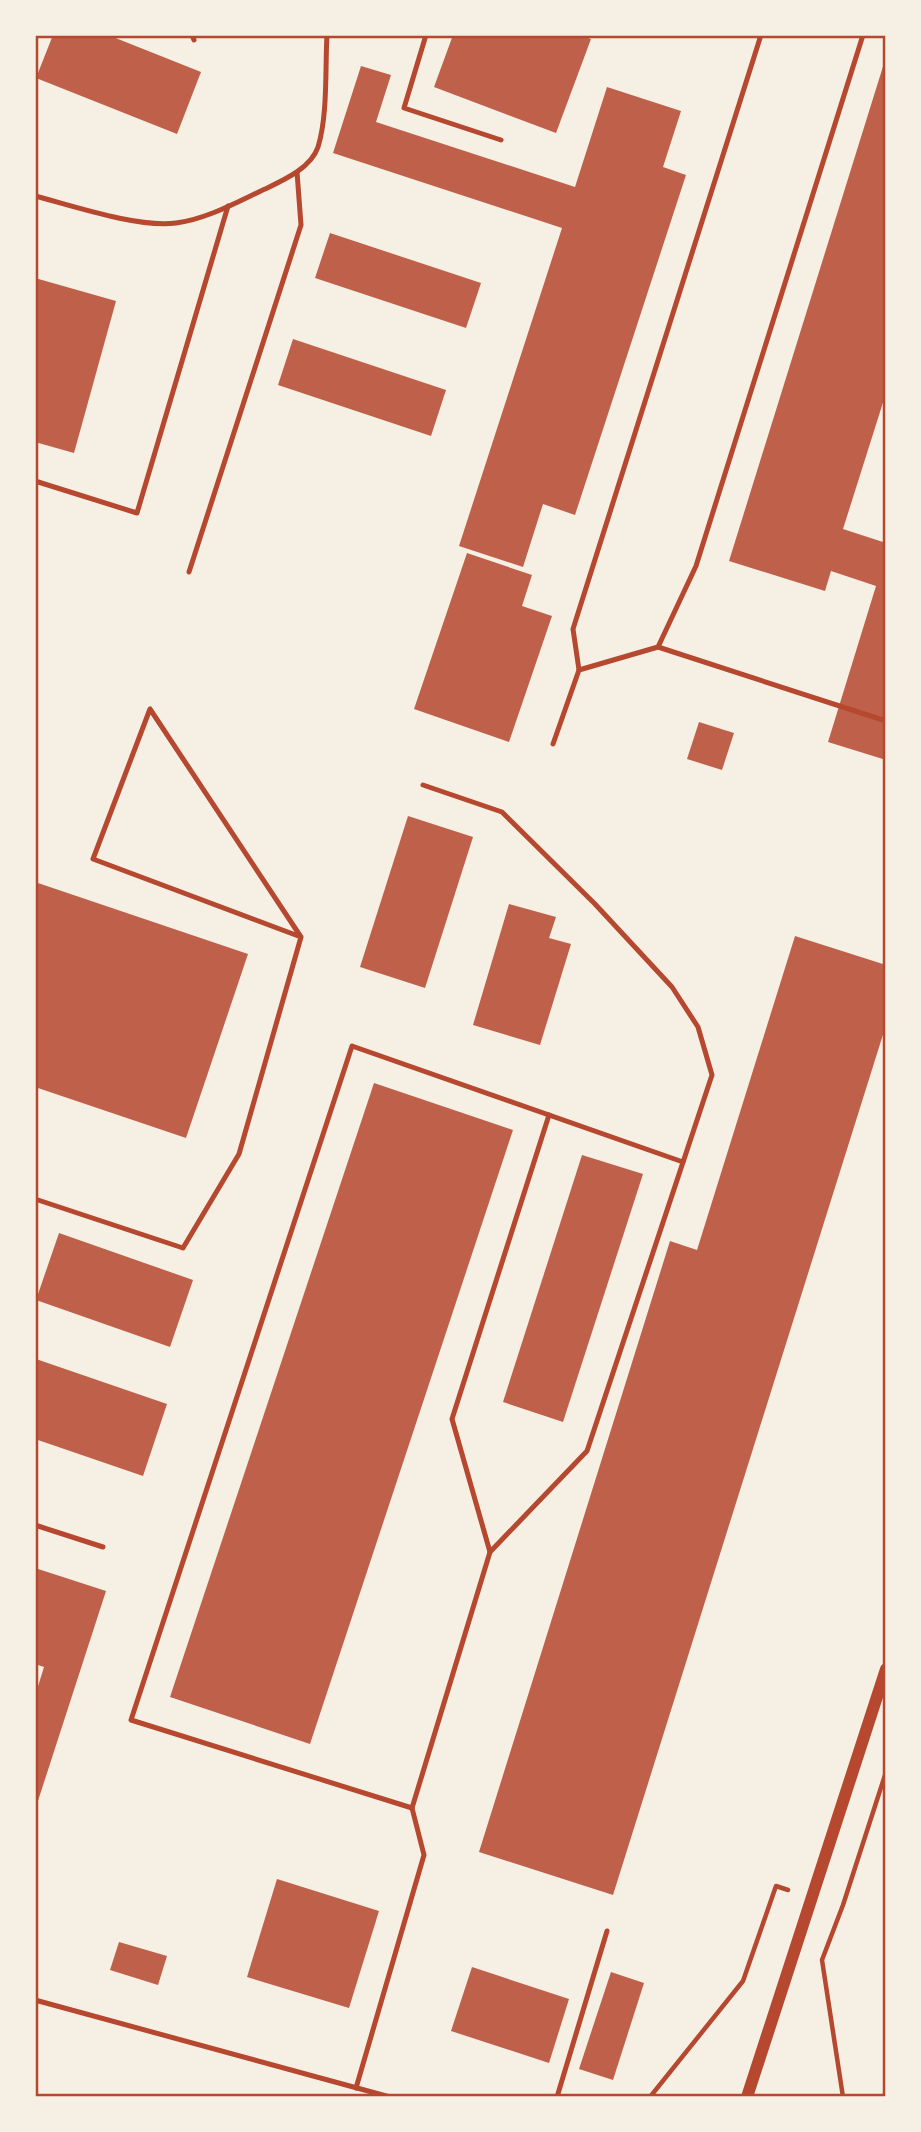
<svg xmlns="http://www.w3.org/2000/svg" width="921" height="2132" font-family="Manrope,sans-serif">
<style>
.building{fill:#bf614a}
.lines{fill:none;stroke-linecap:round;stroke-linejoin:round}
.path{stroke:#b5482f;stroke-width:4.5}
.service{stroke:#b5482f;stroke-width:5}
.tertiary{stroke:#b5482f;stroke-width:12}
.neatline{fill:none;stroke:#b5482f;stroke-width:2.5}
</style>
<rect width="100%" height="100%" fill="#f6efe4"/>
<g class="building">
<path d="M 53,35 L 108,35 L 201,72 L 177,134 L 36,78 Z"/>
<path d="M 453,35 L 580,35 L 591,39 L 556,133 L 434,87 Z"/>
<path d="M 885,60 L 886,393 L 843,529 L 886,543 L 886,760 L 828,742 L 876,586 L 831,571 L 825,591 L 729,561 Z"/>
<path d="M 361,66 L 391,75 L 376,122 L 575,187 L 607,87 L 681,111 L 663,167 L 686,175 L 575,515 L 543,504 L 523,567 L 459,546 L 562,228 L 333,153 Z"/>
<path d="M 330,233 L 481,283 L 466,328 L 315,278 Z"/>
<path d="M 35,278 L 116,301 L 74,453 L 35,442 Z"/>
<path d="M 293,339 L 446,390 L 431,436 L 278,385 Z"/>
<path d="M 467,553 L 532,575 L 522,606 L 552,616 L 509,742 L 414,709 Z"/>
<path d="M 699,722 L 734,733 L 722,770 L 687,759 Z"/>
<path d="M 408,816 L 473,837 L 425,988 L 360,967 Z"/>
<path d="M 35,882 L 248,954 L 186,1138 L 35,1087 Z"/>
<path d="M 509,904 L 556,917 L 549,938 L 571,944 L 540,1045 L 473,1025 Z"/>
<path d="M 795,936 L 886,965 L 886,1025 L 613,1895 L 479,1852 L 670,1241 L 697,1250 Z"/>
<path d="M 374,1083 L 513,1130 L 310,1744 L 170,1697 Z"/>
<path d="M 582,1155 L 643,1174 L 563,1422 L 503,1402 Z"/>
<path d="M 59,1233 L 193,1280 L 170,1347 L 36,1300 Z"/>
<path d="M 36,1359 L 167,1404 L 143,1476 L 35,1439 Z"/>
<path d="M 35,1568 L 106,1591 L 36,1807 L 35,1696 L 44,1667 L 35,1664 Z"/>
<path d="M 277,1879 L 379,1911 L 349,2008 L 247,1977 Z"/>
<path d="M 119,1942 L 167,1956 L 158,1985 L 110,1970 Z"/>
<path d="M 472,1967 L 569,1999 L 549,2063 L 451,2031 Z"/>
<path d="M 611,1972 L 644,1983 L 613,2080 L 579,2069 Z"/>
</g>
<g class="lines">
<g class="path">
<path d="M 650,2097 L 743,1981 L 776,1886 L 788,1890"/>
<path d="M 843,2097 L 822,1960 L 843,1905 L 886,1772"/>
</g>
<g class="service">
<path d="M 192,35 L 194,40"/>
<path d="M 426,35 L 404,108 L 501,140"/>
<path d="M 35,196 C 73,206 138,228 176,223 C 207,219 237,202 265,189 C 284,180 311,168 318,147 C 328,115 325,68 327,35"/>
<path d="M 35,481 L 137,513 L 228,206"/>
<path d="M 189,572 L 301,225 L 297,172"/>
<path d="M 658,647 L 696,566 L 863,35"/>
<path d="M 579,670 L 573,629 L 761,35"/>
<path d="M 553,744 L 579,670 L 658,647 L 886,721"/>
<path d="M 35,1199 L 183,1248 L 239,1154 L 301,937 L 150,709 L 93,859 L 301,937"/>
<path d="M 35,1525 L 103,1547"/>
<path d="M 490,1552 L 452,1419 L 549,1115"/>
<path d="M 412,1808 L 131,1720 L 352,1046 L 683,1162"/>
<path d="M 35,2000 L 390,2097"/>
<path d="M 356,2088 L 424,1855 L 412,1808 L 490,1552 L 587,1451 L 712,1075 L 698,1027 L 672,987 L 595,904 L 502,812 L 423,785"/>
<path d="M 557,2097 L 607,1931"/>
</g>
<path class="tertiary" d="M 747,2097 L 886,1669"/>
</g>
<rect width="921" height="2132" fill="none" stroke="#f6efe4" stroke-width="74"/>
<rect x="37" y="37" width="847" height="2058" class="neatline"/>
</svg>
